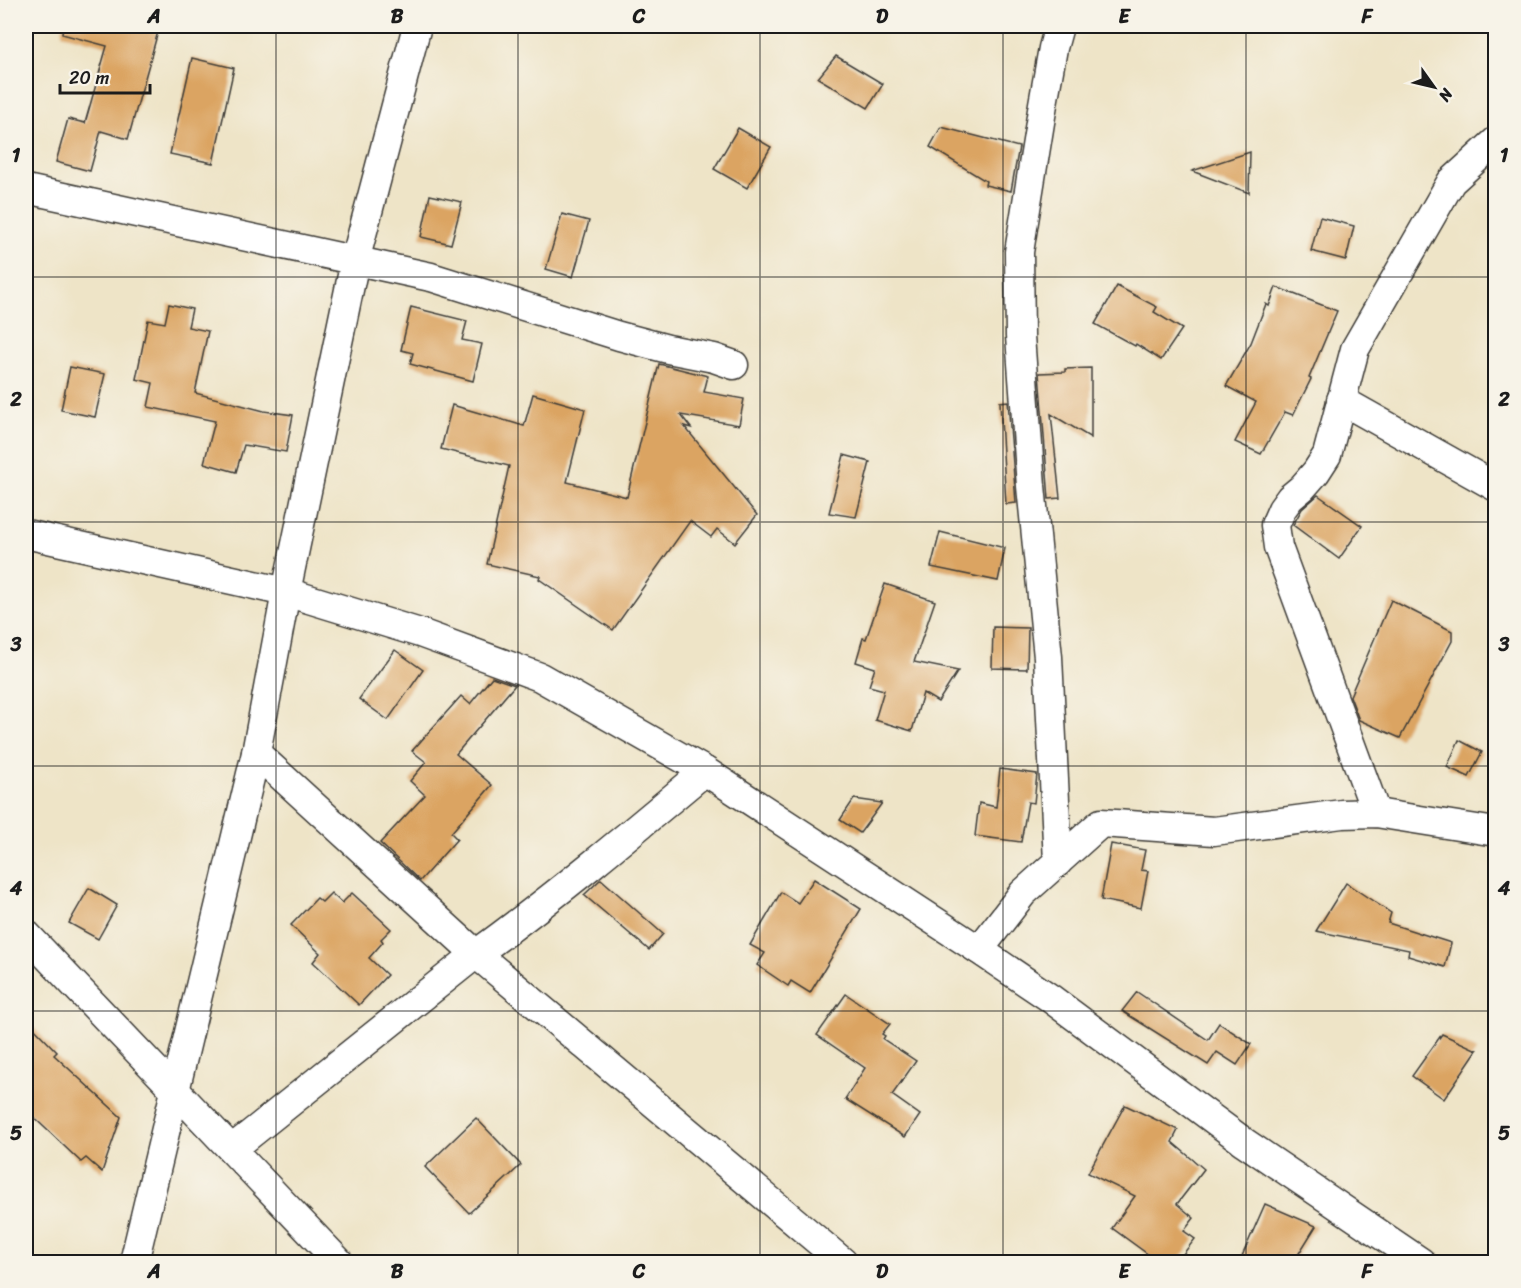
<svg xmlns="http://www.w3.org/2000/svg" width="1521" height="1288" font-family="Sriracha,sans-serif">
<style>
.building{fill:#dba462}
.lines{fill:none;stroke-linecap:round;stroke-linejoin:round}
.minor-casing{stroke:#3c3a36;stroke-width:31}
.minor{stroke:#fff;stroke-width:28}
.grid{fill:none;stroke:#1c1c1c;stroke-width:1.5;stroke-opacity:0.55}
.neatline{fill:none;stroke:#1c1c1c;stroke-width:2}
.grid-label{font-size:20px;text-anchor:middle;font-weight:bold;fill:#1c1c1c}
</style>
<rect width="100%" height="100%" fill="#f7f3e8"/>
<filter id="ink" filterUnits="userSpaceOnUse"><feTurbulence type="fractalNoise" baseFrequency=".0167" numOctaves="2"/><feDisplacementMap in="SourceGraphic" scale="12" xChannelSelector="R" yChannelSelector="G"/><feConvolveMatrix kernelMatrix="1 2 1 2 8 2 1 2 1" color-interpolation-filters="sRGB"/></filter>
<filter id="wash" filterUnits="userSpaceOnUse"><feTurbulence type="fractalNoise" baseFrequency=".008" numOctaves="4" result="noise"/><feDisplacementMap in="SourceGraphic" scale="24" xChannelSelector="R" yChannelSelector="G"/><feGaussianBlur stdDeviation="1.35" result="paint"/><feColorMatrix in="noise" values="0 0 0 0 0 0 0 0 0 0 0 0 0 0 0 0 0 1.4 0 .05"/><feComposite in="paint" operator="in"/></filter>
<g filter="url(#wash)">
<rect width="100%" height="100%" fill="#eee4c7"/>
<g id="blocks">
<g class="building">
<path d="M 63,26 L 146,26 L 159,28 L 128,139 L 101,131 L 90,171 L 56,162 L 68,119 L 85,123 L 107,46 L 62,34 Z"/>
<path d="M 836,56 L 883,84 L 868,108 L 818,78 Z"/>
<path d="M 192,58 L 234,68 L 213,163 L 170,154 Z"/>
<path d="M 941,127 L 1019,147 L 1011,191 L 985,185 L 986,181 L 930,147 Z"/>
<path d="M 738,128 L 771,147 L 747,188 L 714,169 Z"/>
<path d="M 1250,152 L 1249,193 L 1192,171 Z"/>
<path d="M 430,195 L 462,202 L 451,244 L 421,237 Z"/>
<path d="M 562,214 L 589,221 L 573,277 L 546,269 Z"/>
<path d="M 1320,217 L 1354,226 L 1346,260 L 1311,251 Z"/>
<path d="M 1117,286 L 1157,307 L 1154,312 L 1182,329 L 1161,360 L 1136,344 L 1135,346 L 1095,324 Z"/>
<path d="M 1276,287 L 1337,311 L 1309,378 L 1311,379 L 1293,415 L 1285,412 L 1261,454 L 1235,442 L 1256,402 L 1226,386 L 1251,343 L 1266,304 L 1269,306 Z"/>
<path d="M 169,304 L 192,309 L 188,327 L 208,331 L 195,393 L 264,411 L 293,415 L 286,452 L 244,445 L 236,472 L 204,463 L 215,421 L 148,407 L 153,383 L 136,379 L 148,320 L 165,323 Z"/>
<path d="M 411,307 L 467,321 L 462,340 L 482,344 L 473,381 L 410,364 L 413,353 L 401,350 Z"/>
<path d="M 659,364 L 708,376 L 704,392 L 744,399 L 739,425 L 681,415 L 691,428 L 684,426 L 757,515 L 735,543 L 717,529 L 711,537 L 690,521 L 613,630 L 539,579 L 540,576 L 487,564 L 509,466 L 441,449 L 452,405 L 524,426 L 533,394 L 585,409 L 567,482 L 627,497 Z"/>
<path d="M 70,367 L 105,374 L 95,417 L 61,410 Z"/>
<path d="M 1091,368 L 1091,438 L 1051,414 L 1060,498 L 1049,499 L 1039,373 L 1065,372 L 1065,369 Z"/>
<path d="M 1008,401 L 1016,503 L 1006,504 L 1000,402 Z"/>
<path d="M 844,455 L 870,462 L 856,517 L 829,513 Z"/>
<path d="M 1318,495 L 1362,526 L 1339,559 L 1293,525 L 1302,509 Z"/>
<path d="M 940,532 L 1005,548 L 998,581 L 931,567 Z"/>
<path d="M 885,584 L 935,601 L 914,662 L 958,671 L 938,702 L 923,693 L 912,731 L 875,720 L 884,690 L 869,686 L 875,668 L 856,662 L 863,638 L 866,639 Z"/>
<path d="M 1391,600 L 1452,631 L 1452,641 L 1400,738 L 1359,720 L 1350,696 Z"/>
<path d="M 993,627 L 1028,628 L 1027,669 L 992,668 Z"/>
<path d="M 395,650 L 423,670 L 388,720 L 359,699 Z"/>
<path d="M 492,677 L 515,685 L 456,754 L 492,785 L 451,833 L 457,839 L 420,881 L 380,843 L 425,795 L 410,781 L 426,762 L 412,751 L 461,696 L 470,704 Z"/>
<path d="M 1459,740 L 1482,752 L 1469,777 L 1447,767 Z"/>
<path d="M 1000,769 L 1037,774 L 1034,803 L 1028,802 L 1021,842 L 975,836 L 979,803 L 996,807 Z"/>
<path d="M 854,799 L 882,803 L 860,833 L 840,820 Z"/>
<path d="M 1111,844 L 1145,850 L 1141,870 L 1148,871 L 1141,908 L 1101,900 Z"/>
<path d="M 601,879 L 663,934 L 649,950 L 584,895 Z"/>
<path d="M 814,879 L 861,909 L 810,993 L 791,981 L 788,986 L 757,965 L 765,953 L 750,945 L 781,892 L 798,903 Z"/>
<path d="M 1346,883 L 1391,913 L 1388,923 L 1451,943 L 1445,967 L 1408,956 L 1409,950 L 1316,931 Z"/>
<path d="M 89,888 L 117,905 L 98,939 L 69,923 Z"/>
<path d="M 331,893 L 342,903 L 352,893 L 391,929 L 381,939 L 383,942 L 369,958 L 387,975 L 359,1005 L 313,962 L 320,953 L 291,925 L 317,898 L 322,902 Z"/>
<path d="M 1137,992 L 1208,1040 L 1219,1023 L 1251,1044 L 1237,1065 L 1217,1052 L 1208,1065 L 1122,1011 Z"/>
<path d="M 846,994 L 890,1024 L 882,1034 L 885,1036 L 883,1039 L 916,1061 L 892,1095 L 920,1115 L 905,1137 L 845,1099 L 865,1068 L 817,1035 Z"/>
<path d="M 26,1020 L 57,1052 L 54,1055 L 121,1117 L 102,1172 L 86,1158 L 81,1162 L 26,1110 Z"/>
<path d="M 1442,1034 L 1477,1050 L 1444,1099 L 1412,1076 Z"/>
<path d="M 1125,1105 L 1178,1130 L 1172,1142 L 1204,1169 L 1177,1204 L 1194,1218 L 1184,1231 L 1195,1239 L 1176,1263 L 1160,1263 L 1112,1228 L 1135,1196 L 1088,1173 Z"/>
<path d="M 476,1118 L 521,1165 L 469,1213 L 425,1167 Z"/>
<path d="M 1265,1204 L 1316,1226 L 1293,1263 L 1239,1263 Z"/>
</g>
</g>
</g>
<g filter="url(#ink)">
<use href="#blocks" fill-opacity="0" stroke="#3c3a36" stroke-width="1.5"/>
<g class="lines">
<defs>
<g id="minor">
<path d="M 26,189 L 431,277 L 619,336 L 668,349 L 714,358 L 734,365"/>
<path d="M 1341,400 L 1496,487"/>
<path d="M 26,534 L 286,592 L 420,633 L 540,677 L 705,771 L 979,950 L 1050,998 L 1244,1142 L 1421,1262"/>
<path d="M 705,771 C 630,834 556,896 476,954 L 843,1262"/>
<path d="M 1376,813 L 1278,547 L 1275,525 L 1282,509 L 1290,498 L 1302,488 L 1316,472 L 1327,455 L 1355,349 L 1451,182 L 1496,141"/>
<path d="M 1058,862 L 1048,657 L 1031,486 L 1020,336 L 1019,252 L 1043,104 L 1053,48 L 1059,26"/>
<path d="M 26,934 L 339,1262"/>
<path d="M 979,950 L 1023,893 L 1101,823 L 1214,831 L 1342,814 L 1376,813 L 1496,832"/>
<path d="M 232,1149 L 476,954 L 256,753"/>
<path d="M 134,1262 L 256,753 L 286,592 L 355,261 L 417,26"/>
</g>
</defs>
<use href="#minor" class="minor-casing"/>
<use href="#minor" class="minor"/>
</g>
</g>
<path class="grid" d="M 276,26 L 276,1262M 518,26 L 518,1262M 760,26 L 760,1262M 1003,26 L 1003,1262M 1246,26 L 1246,1262M 26,277 L 1496,277M 26,522 L 1496,522M 26,766 L 1496,766M 26,1011 L 1496,1011"/>
<rect width="1521" height="1288" fill="none" stroke="#f7f3e8" stroke-width="66"/>
<g transform="translate(1434 87) rotate(124)" stroke="#f7f3e8" stroke-width="4.5" paint-order="stroke">
<path d="M0-4.5L10 22L0 15L-10 22Z" fill="#1c1c1c"/>
<text y="-9" font-size="16" font-weight="bold" text-anchor="middle" fill="#1c1c1c">N</text>
</g>
<path d="M60 84v9h90v-9" fill="none" stroke="#1c1c1c" stroke-width="3"/>
<text x="69" y="84" font-size="18" fill="#1c1c1c" stroke="#f7f3e8" stroke-width="4.5" paint-order="stroke">20 m</text>
<rect x="33" y="33" width="1455" height="1222" class="neatline"/>
<g class="grid-label">
<text x="154" y="23">A</text>
<text x="397" y="23">B</text>
<text x="639" y="23">C</text>
<text x="882" y="23">D</text>
<text x="1124" y="23">E</text>
<text x="1367" y="23">F</text>
<text x="16" y="162">1</text>
<text x="1504" y="162">1</text>
<text x="16" y="406">2</text>
<text x="1504" y="406">2</text>
<text x="16" y="651">3</text>
<text x="1504" y="651">3</text>
<text x="16" y="895">4</text>
<text x="1504" y="895">4</text>
<text x="16" y="1140">5</text>
<text x="1504" y="1140">5</text>
<text x="154" y="1278">A</text>
<text x="397" y="1278">B</text>
<text x="639" y="1278">C</text>
<text x="882" y="1278">D</text>
<text x="1124" y="1278">E</text>
<text x="1367" y="1278">F</text>
</g>
</svg>
